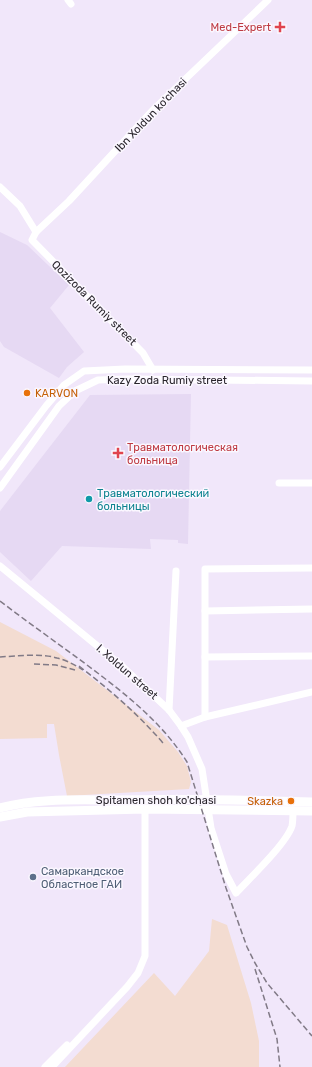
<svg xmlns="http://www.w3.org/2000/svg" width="312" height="1067" font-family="Rubik,sans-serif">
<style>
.industrial{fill:#f3dcd1}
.built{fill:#e6d9f3}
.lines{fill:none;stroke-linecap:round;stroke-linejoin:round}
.minor{stroke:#fff;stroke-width:7}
.major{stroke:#fff;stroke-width:9}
.rail{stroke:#817a86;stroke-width:1.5;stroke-dasharray:6 3;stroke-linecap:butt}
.health-dot{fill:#e0444e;stroke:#fbf7ff;stroke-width:1.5}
.food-dot{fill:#e8710a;stroke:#fbf7ff;stroke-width:1.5}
.culture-dot{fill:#0f9aa8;stroke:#fbf7ff;stroke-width:1.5}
.service-dot{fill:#5c6f8a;stroke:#fbf7ff;stroke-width:1.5}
.labels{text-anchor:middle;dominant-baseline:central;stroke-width:3;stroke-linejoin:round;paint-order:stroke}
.health-label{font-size:11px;fill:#be3a42;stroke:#fbf7ff;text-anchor:end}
.street-label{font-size:11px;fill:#28242b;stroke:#fbf7ff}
.food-label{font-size:11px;fill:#c56008;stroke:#fbf7ff;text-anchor:start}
.culture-label{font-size:11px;fill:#0d838f;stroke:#fbf7ff;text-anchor:start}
.service-label{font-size:11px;fill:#4e5e75;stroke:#fbf7ff;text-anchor:start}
</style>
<rect width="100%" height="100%" fill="#f1e7fa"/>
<g class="industrial">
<path d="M 0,622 L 56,651 L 159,730 L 178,752 L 187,766 L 191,782 L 189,789 L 67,796 L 59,755 L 54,724 L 47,724 L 47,738 L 0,739 Z"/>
<path d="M 212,919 L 227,925 L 251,1003 L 259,1041 L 259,1067 L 65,1067 L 154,973 L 175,996 L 209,951 Z"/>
</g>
<g class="built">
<path d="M 0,232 L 27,245 L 69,285 L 50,308 L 84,352 L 67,367 L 59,378 L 4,347 L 0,341 Z"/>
<path d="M 191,394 L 188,544 L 178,543 L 178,540 L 150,539 L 151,549 L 62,546 L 31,581 L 0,552 L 0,511 L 90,395 Z"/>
</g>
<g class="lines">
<g class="minor">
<path d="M 68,0 L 71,4"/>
<path d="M 0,187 L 20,206 L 36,232"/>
<path d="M 153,370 L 143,353 L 32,240 L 36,232 L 69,201 L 154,109 L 268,0"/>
<path d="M 0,467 L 46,406 L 64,385 L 84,371 L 125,369 L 312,370"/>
<path d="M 279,483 L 312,483"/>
<path d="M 0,488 L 59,406 L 75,391 L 98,380 L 128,379 L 312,381"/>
<path d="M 0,566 L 123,667 L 169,710 L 181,726 L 188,737 L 202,769 L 211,828 L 226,874 L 236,893 C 250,878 286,844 292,826 C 293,821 293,815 293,810"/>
<path d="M 205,611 L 312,609"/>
<path d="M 205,657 L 312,656"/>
<path d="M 169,710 L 176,571"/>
<path d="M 205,717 L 205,569 L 312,568"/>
<path d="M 181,726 L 205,717 L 312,692"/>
<path d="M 45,1067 L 67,1045"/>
<path d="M 52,1067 L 127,987 L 138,973 L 145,956 L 145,809"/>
</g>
<g class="major">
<path d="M 0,808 C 37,798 76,800 115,800 C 181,799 246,800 312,802"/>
<path d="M 0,817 L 27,812 L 145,809 L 312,811"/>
</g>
<g class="rail">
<path d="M 0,601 C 26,621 53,640 79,659 C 119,689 160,719 187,762 L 226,888 L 247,947 L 255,963 L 267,983 L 312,1036"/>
<path d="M 0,657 C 17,656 41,653 57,658 C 66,660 75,665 83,670"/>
<path d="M 34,664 L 56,665 L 75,670"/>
<path d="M 79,666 C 110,690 138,714 163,743"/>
<path d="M 255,969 L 277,1039 L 280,1067"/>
</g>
</g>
<g class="health-dot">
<path d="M278 21h4v4h4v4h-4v4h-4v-4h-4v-4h4z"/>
<path d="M116 447h4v4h4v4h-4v4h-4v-4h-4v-4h4z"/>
</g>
<g class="food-dot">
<circle cx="27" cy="393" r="4"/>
<circle cx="291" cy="801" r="4"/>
</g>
<circle class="culture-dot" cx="89" cy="499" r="4"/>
<circle class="service-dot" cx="33" cy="877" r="4"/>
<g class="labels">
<g class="health-label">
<text x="271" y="27">Med-Expert</text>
<text x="127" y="447" text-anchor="start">Травматологическая<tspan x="127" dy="13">больница</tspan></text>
</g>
<g class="street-label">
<text transform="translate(151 115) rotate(-46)">Ibn Xoldun ko'chasi</text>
<text transform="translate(94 303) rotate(45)">Qozizoda Rumiy street</text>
<text x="167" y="380">Kazy Zoda Rumiy street</text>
<text transform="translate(127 672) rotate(41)">I. Xoldun street</text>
<text x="156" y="800">Spitamen shoh ko'chasi</text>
</g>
<g class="food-label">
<text x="35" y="393">KARVON</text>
<text x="283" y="801" text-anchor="end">Skazka</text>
</g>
<g class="culture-label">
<text x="97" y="493">Травматологический<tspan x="97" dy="13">больницы</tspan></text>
</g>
<g class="service-label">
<text x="41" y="871">Самаркандское<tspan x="41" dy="13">Областное ГАИ</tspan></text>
</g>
</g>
</svg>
